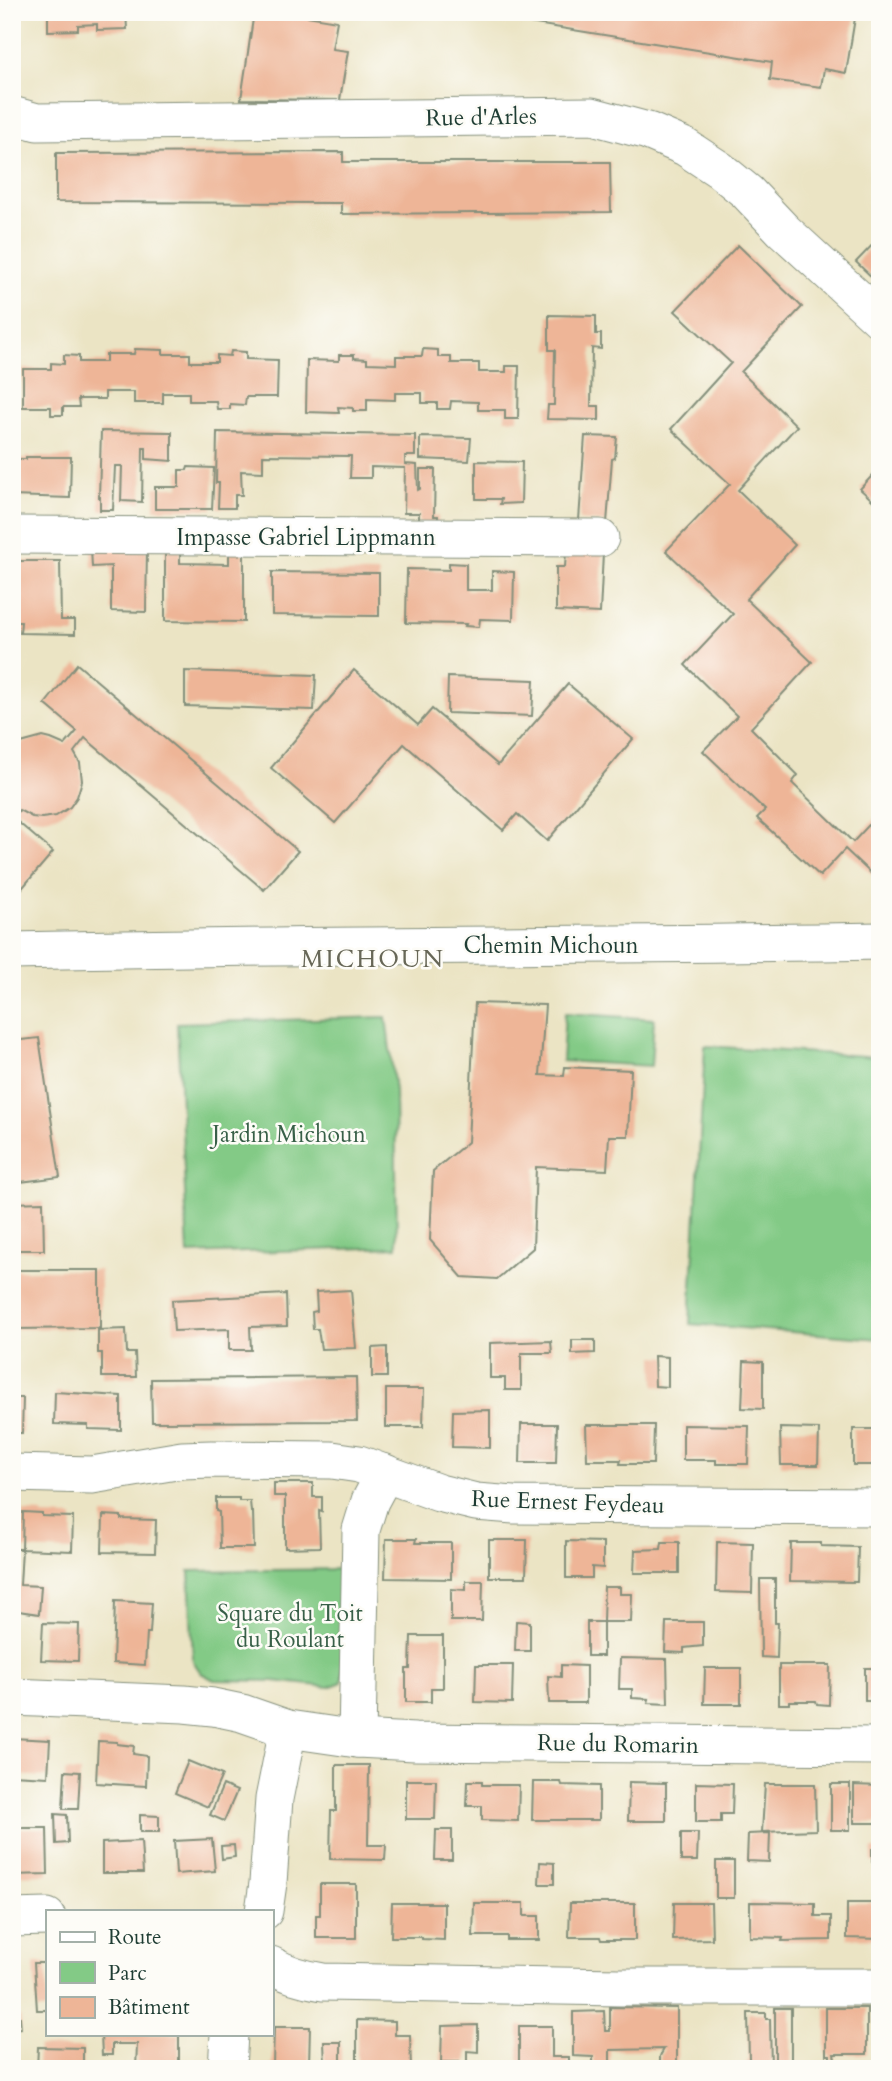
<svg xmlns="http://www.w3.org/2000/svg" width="892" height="2081" font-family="Cardo,serif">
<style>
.green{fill:#83ca86;stroke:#51845d;stroke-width:2}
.building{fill:#eeb597}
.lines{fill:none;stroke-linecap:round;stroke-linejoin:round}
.minor-casing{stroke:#85907c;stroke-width:39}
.minor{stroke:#fff;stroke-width:37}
.labels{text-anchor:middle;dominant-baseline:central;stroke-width:5;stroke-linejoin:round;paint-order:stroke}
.street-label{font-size:23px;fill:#1f3d34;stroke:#fdfcf7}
.park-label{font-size:23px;fill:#386048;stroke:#fdfcf7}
.neighbourhood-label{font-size:24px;letter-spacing:2px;fill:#676757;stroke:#fdfcf7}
</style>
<rect width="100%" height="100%" fill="#fdfcf7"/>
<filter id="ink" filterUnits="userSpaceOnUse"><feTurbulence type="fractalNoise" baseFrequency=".0143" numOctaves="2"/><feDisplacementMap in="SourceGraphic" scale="14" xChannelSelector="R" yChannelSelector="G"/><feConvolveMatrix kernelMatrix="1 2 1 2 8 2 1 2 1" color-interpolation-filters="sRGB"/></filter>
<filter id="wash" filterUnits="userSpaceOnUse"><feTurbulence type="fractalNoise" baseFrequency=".00686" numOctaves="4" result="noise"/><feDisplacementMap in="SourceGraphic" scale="28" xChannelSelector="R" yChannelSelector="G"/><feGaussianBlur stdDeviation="1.57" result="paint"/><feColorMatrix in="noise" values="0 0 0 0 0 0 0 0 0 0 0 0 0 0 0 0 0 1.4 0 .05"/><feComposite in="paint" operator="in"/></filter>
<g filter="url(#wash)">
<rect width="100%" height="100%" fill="#ebe4c4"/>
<g class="green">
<path d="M 565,1013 L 654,1019 L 651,1066 L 562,1061 Z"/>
<path d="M 386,1017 L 395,1091 L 397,1247 L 188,1254 L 177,1023 Z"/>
<path d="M 705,1046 L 880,1057 L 880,1339 L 690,1324 Z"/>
<path d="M 349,1569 L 342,1682 L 329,1687 L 273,1681 L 214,1680 L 201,1673 L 193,1661 L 189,1571 Z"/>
</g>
<g id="blocks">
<g class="building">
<path d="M 48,12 L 126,12 L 127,29 L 97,30 L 97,24 L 78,25 L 78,30 L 48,31 Z"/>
<path d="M 254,12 L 284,12 L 337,21 L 332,49 L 348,51 L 340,100 L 241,99 Z"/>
<path d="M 473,12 L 856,12 L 846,73 L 824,69 L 821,87 L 770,80 L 772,62 L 473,14 Z"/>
<path d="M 343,152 L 343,162 L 610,162 L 611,212 L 341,214 L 341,203 L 56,202 L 56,153 Z"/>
<path d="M 880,237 L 880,285 L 856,262 Z"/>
<path d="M 738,245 L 802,307 L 741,372 L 797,426 L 738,490 L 795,545 L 746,599 L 812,662 L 751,728 L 798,775 L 792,783 L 853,842 L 880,813 L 880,882 L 845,849 L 820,876 L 757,818 L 765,810 L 703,751 L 737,716 L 685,665 L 733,614 L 666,551 L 730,484 L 671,429 L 731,363 L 675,311 Z"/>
<path d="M 549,315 L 596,316 L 596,334 L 601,334 L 601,349 L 592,348 L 591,406 L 599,406 L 599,420 L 547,419 L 548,405 L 554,405 L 555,350 L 549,350 Z"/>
<path d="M 135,349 L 163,350 L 163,354 L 190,354 L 190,362 L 217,362 L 217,355 L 230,356 L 231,351 L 246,352 L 246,359 L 278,360 L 277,397 L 246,397 L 245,405 L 230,404 L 230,409 L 217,409 L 216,401 L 189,401 L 189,393 L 163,393 L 163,403 L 134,403 L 134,392 L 105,392 L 105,399 L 78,399 L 79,407 L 63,407 L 63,415 L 51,415 L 51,407 L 23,407 L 23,369 L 51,369 L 51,363 L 64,364 L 64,355 L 79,356 L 79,362 L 106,362 L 106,354 L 134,354 Z"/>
<path d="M 423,349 L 438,350 L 438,357 L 451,357 L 451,363 L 479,363 L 479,372 L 506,372 L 506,366 L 519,366 L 518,419 L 505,419 L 505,410 L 478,410 L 478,402 L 451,401 L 450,409 L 437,409 L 437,403 L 422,403 L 422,393 L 395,393 L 395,400 L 367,399 L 367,411 L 353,411 L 353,408 L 338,407 L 339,413 L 306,412 L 307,360 L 339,361 L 339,355 L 354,355 L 354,358 L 367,359 L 367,363 L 396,364 L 396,356 L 422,356 Z"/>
<path d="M 101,431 L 172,432 L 172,461 L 146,459 L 146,448 L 143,448 L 142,502 L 121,501 L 122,466 L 115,466 L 113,510 L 100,510 L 100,497 L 99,497 Z"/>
<path d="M 217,432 L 415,435 L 415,456 L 405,456 L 405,464 L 417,465 L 418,490 L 420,489 L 420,469 L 435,469 L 434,516 L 438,516 L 438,523 L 419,523 L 419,513 L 404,513 L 405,468 L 371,467 L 371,478 L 350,478 L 351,456 L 263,455 L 263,472 L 241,471 L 242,495 L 235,495 L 235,508 L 218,508 L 219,483 L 216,483 Z"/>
<path d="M 585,436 L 617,437 L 615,458 L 612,459 L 607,523 L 579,520 Z"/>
<path d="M 420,437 L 471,438 L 469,461 L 420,459 Z"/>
<path d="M 26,457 L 71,457 L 70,498 L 12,496 L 12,459 L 26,459 Z"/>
<path d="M 476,461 L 522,462 L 521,503 L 500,504 L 501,499 L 476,499 Z"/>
<path d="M 188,467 L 214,468 L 212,509 L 155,509 L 155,487 L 179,487 L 179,470 L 187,470 Z"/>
<path d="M 880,467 L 880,507 L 860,489 Z"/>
<path d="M 91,548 L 147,549 L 146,612 L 111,611 L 111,566 L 92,567 Z"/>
<path d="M 165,549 L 180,549 L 180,563 L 229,564 L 229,549 L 244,550 L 244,622 L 165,621 Z"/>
<path d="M 566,552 L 603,553 L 600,613 L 556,611 L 556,567 L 565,567 Z"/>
<path d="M 19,561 L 60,561 L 61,620 L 75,620 L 75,634 L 20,633 L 21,622 L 12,622 L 12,584 L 18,584 Z"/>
<path d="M 449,563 L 466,564 L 466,590 L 492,590 L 492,571 L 514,572 L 513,620 L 480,619 L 479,627 L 465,626 L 466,624 L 406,623 L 407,569 L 449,570 Z"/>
<path d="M 272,572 L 379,573 L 379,616 L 272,615 Z"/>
<path d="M 77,664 L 298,851 L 264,890 L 85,738 L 74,752 L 80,763 L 82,781 L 77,797 L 70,807 L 56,816 L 42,818 L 32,817 L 19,810 L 12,817 L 12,751 L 21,743 L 43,737 L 51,739 L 65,745 L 77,731 L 45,704 Z"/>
<path d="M 354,670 L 418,725 L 432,709 L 498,765 L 568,684 L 633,739 L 547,841 L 517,814 L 503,830 L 404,744 L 335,823 L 271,768 Z"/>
<path d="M 185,671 L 316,675 L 314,710 L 185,706 Z"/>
<path d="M 448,677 L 534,680 L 532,716 L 447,713 Z"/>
<path d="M 12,817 L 53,852 L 12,900 Z"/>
<path d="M 475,1003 L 545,1005 L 540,1075 L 564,1076 L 565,1067 L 631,1070 L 628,1136 L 609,1136 L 607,1170 L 536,1167 L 533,1248 L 497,1279 L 462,1277 L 430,1240 L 433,1171 L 468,1142 Z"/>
<path d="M 39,1038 L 60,1177 L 12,1183 L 12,1041 Z"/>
<path d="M 43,1202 L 44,1250 L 12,1250 L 12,1203 Z"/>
<path d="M 12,1270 L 100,1270 L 100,1328 L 12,1329 Z"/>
<path d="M 351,1290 L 356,1348 L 321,1349 L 318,1329 L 313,1329 L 312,1312 L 317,1311 L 316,1292 Z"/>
<path d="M 286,1294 L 287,1326 L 250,1327 L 251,1350 L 229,1350 L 229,1329 L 174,1331 L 172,1300 Z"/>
<path d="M 126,1329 L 127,1353 L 135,1353 L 136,1377 L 102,1377 L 102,1353 L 98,1353 L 98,1330 Z"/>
<path d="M 572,1340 L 595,1340 L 595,1353 L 572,1354 Z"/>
<path d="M 551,1341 L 552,1353 L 521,1353 L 521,1390 L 505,1390 L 505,1378 L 490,1378 L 490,1343 Z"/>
<path d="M 387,1347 L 387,1377 L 372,1377 L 372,1348 Z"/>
<path d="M 654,1356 L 668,1357 L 668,1387 L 655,1386 Z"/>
<path d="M 744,1361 L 763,1362 L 763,1409 L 742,1408 Z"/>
<path d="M 356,1377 L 357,1421 L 152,1422 L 151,1379 Z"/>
<path d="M 386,1389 L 424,1389 L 423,1427 L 386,1427 Z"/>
<path d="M 55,1392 L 121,1396 L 121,1430 L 88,1429 L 88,1425 L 54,1424 Z"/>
<path d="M 12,1398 L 23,1398 L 22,1433 L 12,1433 Z"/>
<path d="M 490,1410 L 490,1448 L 452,1447 L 453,1411 Z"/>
<path d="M 521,1424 L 557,1424 L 556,1463 L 520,1463 Z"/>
<path d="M 586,1425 L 654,1425 L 653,1464 L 620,1464 L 621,1460 L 587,1460 Z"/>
<path d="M 683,1425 L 749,1426 L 748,1464 L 716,1464 L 716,1460 L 683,1460 Z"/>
<path d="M 780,1428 L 819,1429 L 818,1465 L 781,1465 Z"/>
<rect x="853" y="1429" width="27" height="36"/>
<path d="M 274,1483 L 313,1483 L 313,1497 L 322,1497 L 322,1511 L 319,1510 L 320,1547 L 285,1548 L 285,1496 L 274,1496 Z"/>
<path d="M 216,1498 L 239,1498 L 239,1501 L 250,1501 L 251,1512 L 253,1512 L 254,1548 L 220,1548 L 219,1512 L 216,1511 Z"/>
<path d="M 23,1512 L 42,1513 L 42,1516 L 73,1517 L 72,1551 L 22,1549 L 20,1585 L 41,1586 L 39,1614 L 12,1610 L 12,1549 L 22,1549 Z"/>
<path d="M 103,1515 L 121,1516 L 121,1519 L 156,1520 L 155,1553 L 102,1552 Z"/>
<path d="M 386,1539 L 416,1539 L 415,1543 L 451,1543 L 451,1579 L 385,1578 Z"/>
<path d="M 489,1540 L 527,1540 L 526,1577 L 489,1577 Z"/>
<path d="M 566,1541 L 603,1542 L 603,1568 L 592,1567 L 592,1578 L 566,1578 Z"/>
<path d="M 662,1542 L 679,1542 L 679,1573 L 634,1573 L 635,1550 L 661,1549 Z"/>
<path d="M 717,1542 L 753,1543 L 752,1593 L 716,1592 Z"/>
<path d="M 791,1543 L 821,1543 L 821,1546 L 858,1547 L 857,1582 L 790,1581 Z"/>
<path d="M 760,1579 L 775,1579 L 775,1623 L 778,1623 L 777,1658 L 761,1657 Z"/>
<path d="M 466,1581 L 483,1581 L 482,1621 L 451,1621 L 451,1589 L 466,1590 Z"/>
<path d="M 604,1587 L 620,1587 L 620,1594 L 632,1594 L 631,1622 L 603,1622 L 603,1656 L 587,1656 L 587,1622 L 603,1622 Z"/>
<path d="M 115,1601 L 152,1603 L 150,1633 L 147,1633 L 145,1665 L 113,1663 Z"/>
<path d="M 516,1621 L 530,1622 L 530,1651 L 515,1651 Z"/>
<path d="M 666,1622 L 703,1622 L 703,1646 L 684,1648 L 684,1653 L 665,1652 Z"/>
<path d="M 43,1623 L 79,1624 L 78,1661 L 41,1660 Z"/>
<path d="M 411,1636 L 443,1636 L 443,1688 L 431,1688 L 431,1702 L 406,1702 L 406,1669 L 410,1669 Z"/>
<path d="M 620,1658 L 667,1659 L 668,1704 L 648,1703 L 649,1699 L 632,1698 L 632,1689 L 619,1689 Z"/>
<path d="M 476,1665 L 513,1665 L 512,1703 L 475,1702 Z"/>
<path d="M 561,1665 L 586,1666 L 586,1703 L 549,1703 L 548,1676 L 561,1677 Z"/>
<path d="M 779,1665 L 830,1665 L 829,1705 L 817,1704 L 816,1701 L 790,1701 L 790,1704 L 779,1704 Z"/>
<path d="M 705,1668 L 741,1668 L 741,1704 L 704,1704 Z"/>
<rect x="865" y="1668" width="15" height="33"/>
<path d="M 12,1738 L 50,1740 L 48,1777 L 12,1775 Z"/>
<path d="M 98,1741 L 117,1742 L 117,1744 L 134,1746 L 133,1754 L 147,1756 L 146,1786 L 96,1783 Z"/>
<path d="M 188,1761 L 222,1775 L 208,1807 L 175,1793 Z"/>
<path d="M 336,1765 L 369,1765 L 368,1845 L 386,1845 L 385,1860 L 330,1859 L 331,1811 L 336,1811 Z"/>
<path d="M 65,1771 L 80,1772 L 78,1809 L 63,1809 Z"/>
<path d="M 406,1780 L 436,1780 L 435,1819 L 406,1819 Z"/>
<path d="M 468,1781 L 482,1781 L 482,1785 L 519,1785 L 518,1821 L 482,1820 L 482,1806 L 467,1806 Z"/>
<path d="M 533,1782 L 561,1782 L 562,1785 L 599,1786 L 599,1820 L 532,1820 Z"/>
<path d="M 629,1782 L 666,1783 L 666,1821 L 628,1821 Z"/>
<path d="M 696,1783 L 733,1784 L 732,1814 L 721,1814 L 721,1822 L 696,1822 Z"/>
<path d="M 765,1784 L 815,1784 L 816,1830 L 762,1832 Z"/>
<rect x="831" y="1784" width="19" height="46"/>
<path d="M 223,1785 L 237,1791 L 224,1821 L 210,1815 Z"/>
<path d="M 854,1785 L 880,1786 L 880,1823 L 854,1823 Z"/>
<path d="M 55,1814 L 67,1815 L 68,1843 L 56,1844 Z"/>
<path d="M 140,1815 L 159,1816 L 159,1832 L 140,1832 Z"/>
<path d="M 12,1828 L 47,1828 L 48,1874 L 12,1875 Z"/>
<path d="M 436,1830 L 452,1830 L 452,1860 L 435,1860 Z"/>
<path d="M 681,1833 L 698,1833 L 697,1861 L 681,1861 Z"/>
<path d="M 770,1833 L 769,1862 L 747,1861 L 748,1834 Z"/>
<path d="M 212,1839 L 215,1871 L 176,1874 L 174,1841 Z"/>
<path d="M 141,1841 L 143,1873 L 102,1873 L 102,1843 Z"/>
<path d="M 234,1845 L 235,1857 L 222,1859 L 221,1846 Z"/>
<rect x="872" y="1849" width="8" height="13"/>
<rect x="716" y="1861" width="18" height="37"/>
<path d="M 540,1862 L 554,1863 L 554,1884 L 539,1884 Z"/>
<path d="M 320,1884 L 356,1884 L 356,1938 L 316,1938 L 316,1915 L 320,1915 Z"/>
<path d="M 750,1902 L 815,1903 L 815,1916 L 831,1916 L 831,1940 L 782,1941 L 783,1938 L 750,1937 Z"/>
<path d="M 392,1903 L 444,1903 L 444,1940 L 422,1939 L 422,1937 L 391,1937 Z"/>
<path d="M 474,1903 L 524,1903 L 524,1916 L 539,1916 L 539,1940 L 507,1940 L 507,1936 L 473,1936 Z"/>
<path d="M 570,1903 L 635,1903 L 635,1940 L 601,1940 L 600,1937 L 569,1937 Z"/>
<path d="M 674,1903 L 711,1903 L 712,1939 L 673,1940 Z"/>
<path d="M 847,1903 L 878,1903 L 880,1939 L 847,1938 Z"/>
<path d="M 34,1963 L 47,1963 L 47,2010 L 37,2010 Z"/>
<path d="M 610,2007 L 677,2008 L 677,2069 L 660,2069 L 660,2056 L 664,2049 L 610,2050 L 610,2069 L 593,2069 L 593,2057 L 573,2056 L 573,2012 L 604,2011 L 605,2031 L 610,2031 Z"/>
<path d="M 775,2008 L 791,2008 L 791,2064 L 775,2065 Z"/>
<path d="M 826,2008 L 867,2008 L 867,2054 L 834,2054 L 835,2059 L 830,2059 L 830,2055 L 826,2055 Z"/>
<path d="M 748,2013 L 766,2013 L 766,2019 L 770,2019 L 771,2069 L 746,2069 L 747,2061 L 749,2061 Z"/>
<path d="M 12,2017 L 20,2017 L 21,2028 L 12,2029 Z"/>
<path d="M 357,2020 L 395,2021 L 395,2035 L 410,2035 L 411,2069 L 341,2069 L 341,2065 L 325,2065 L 324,2042 L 341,2042 L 341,2065 L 357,2065 Z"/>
<path d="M 478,2025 L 478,2052 L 467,2051 L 467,2062 L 441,2062 L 442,2026 Z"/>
<path d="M 519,2026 L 552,2026 L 552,2057 L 569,2057 L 569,2069 L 530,2069 L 530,2064 L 519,2064 Z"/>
<path d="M 274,2027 L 310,2027 L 309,2065 L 281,2065 L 281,2069 L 244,2069 L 244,2066 L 273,2065 Z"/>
<path d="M 101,2034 L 179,2034 L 179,2069 L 136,2069 L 137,2044 L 112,2044 L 112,2055 L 102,2055 Z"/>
<path d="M 876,2041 L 880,2042 L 880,2069 L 876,2069 Z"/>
<path d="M 38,2047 L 83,2048 L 83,2069 L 37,2069 Z"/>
</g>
</g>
</g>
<g filter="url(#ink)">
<use href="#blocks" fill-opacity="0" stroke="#85907c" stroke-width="2"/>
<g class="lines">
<defs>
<g id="minor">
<path d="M 12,115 L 37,122 L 592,116 L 648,131 L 685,147 L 720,170 L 747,192 L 783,230 L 880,319"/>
<path d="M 12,535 L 600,538"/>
<path d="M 12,951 C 301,944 591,946 880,941"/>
<path d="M 12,1473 L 92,1475 L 182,1460 L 211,1459 L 332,1460 L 359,1464 L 439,1493 L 476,1502 L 514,1505 L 880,1507"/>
<path d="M 385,1473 L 370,1501 L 361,1530 L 357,1739 L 415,1742 L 880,1746"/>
<path d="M 12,1697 L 184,1704 L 213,1707 L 242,1713 L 288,1729 L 357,1739"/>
<path d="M 264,1911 L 268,1883 L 274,1799 L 288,1729"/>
<path d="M 12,1918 L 47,1917"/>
<path d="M 271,1965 C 288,1975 304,1979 323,1982 L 619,1987 L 880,1987"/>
<path d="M 227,2069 L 229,2034"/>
</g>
</defs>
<use href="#minor" class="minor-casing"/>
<use href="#minor" class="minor"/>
</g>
</g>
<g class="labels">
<g class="street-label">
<text transform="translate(481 117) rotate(-1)">Rue d'Arles</text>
<text x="306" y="537">Impasse Gabriel Lippmann</text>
<text x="551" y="945">Chemin Michoun</text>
<text transform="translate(568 1502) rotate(2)">Rue Ernest Feydeau</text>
<text transform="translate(618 1744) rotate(1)">Rue du Romarin</text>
</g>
<g class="park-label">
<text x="289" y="1134">Jardin Michoun</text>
<text x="290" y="1613">Square du Toit<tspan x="290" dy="26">du Roulant</tspan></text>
</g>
<g class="neighbourhood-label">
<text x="373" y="959">MICHOUN</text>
</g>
</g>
<rect width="892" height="2081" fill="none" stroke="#fdfcf7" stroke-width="42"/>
<rect x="46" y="1910" width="228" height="126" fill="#fdfcf7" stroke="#a4b0a9" stroke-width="2"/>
<rect x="60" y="1932" width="35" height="10" fill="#ffffff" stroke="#a4b0a9" stroke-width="2"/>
<text x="108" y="1944" font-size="21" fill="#1f3d34">Route</text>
<rect x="60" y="1962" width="35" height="21" fill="#83ca86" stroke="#a4b0a9" stroke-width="2"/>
<text x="108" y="1980" font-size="21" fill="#1f3d34">Parc</text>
<rect x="60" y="1997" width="35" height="21" fill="#eeb597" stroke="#a4b0a9" stroke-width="2"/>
<text x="108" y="2014" font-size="21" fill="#1f3d34">Bâtiment</text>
</svg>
